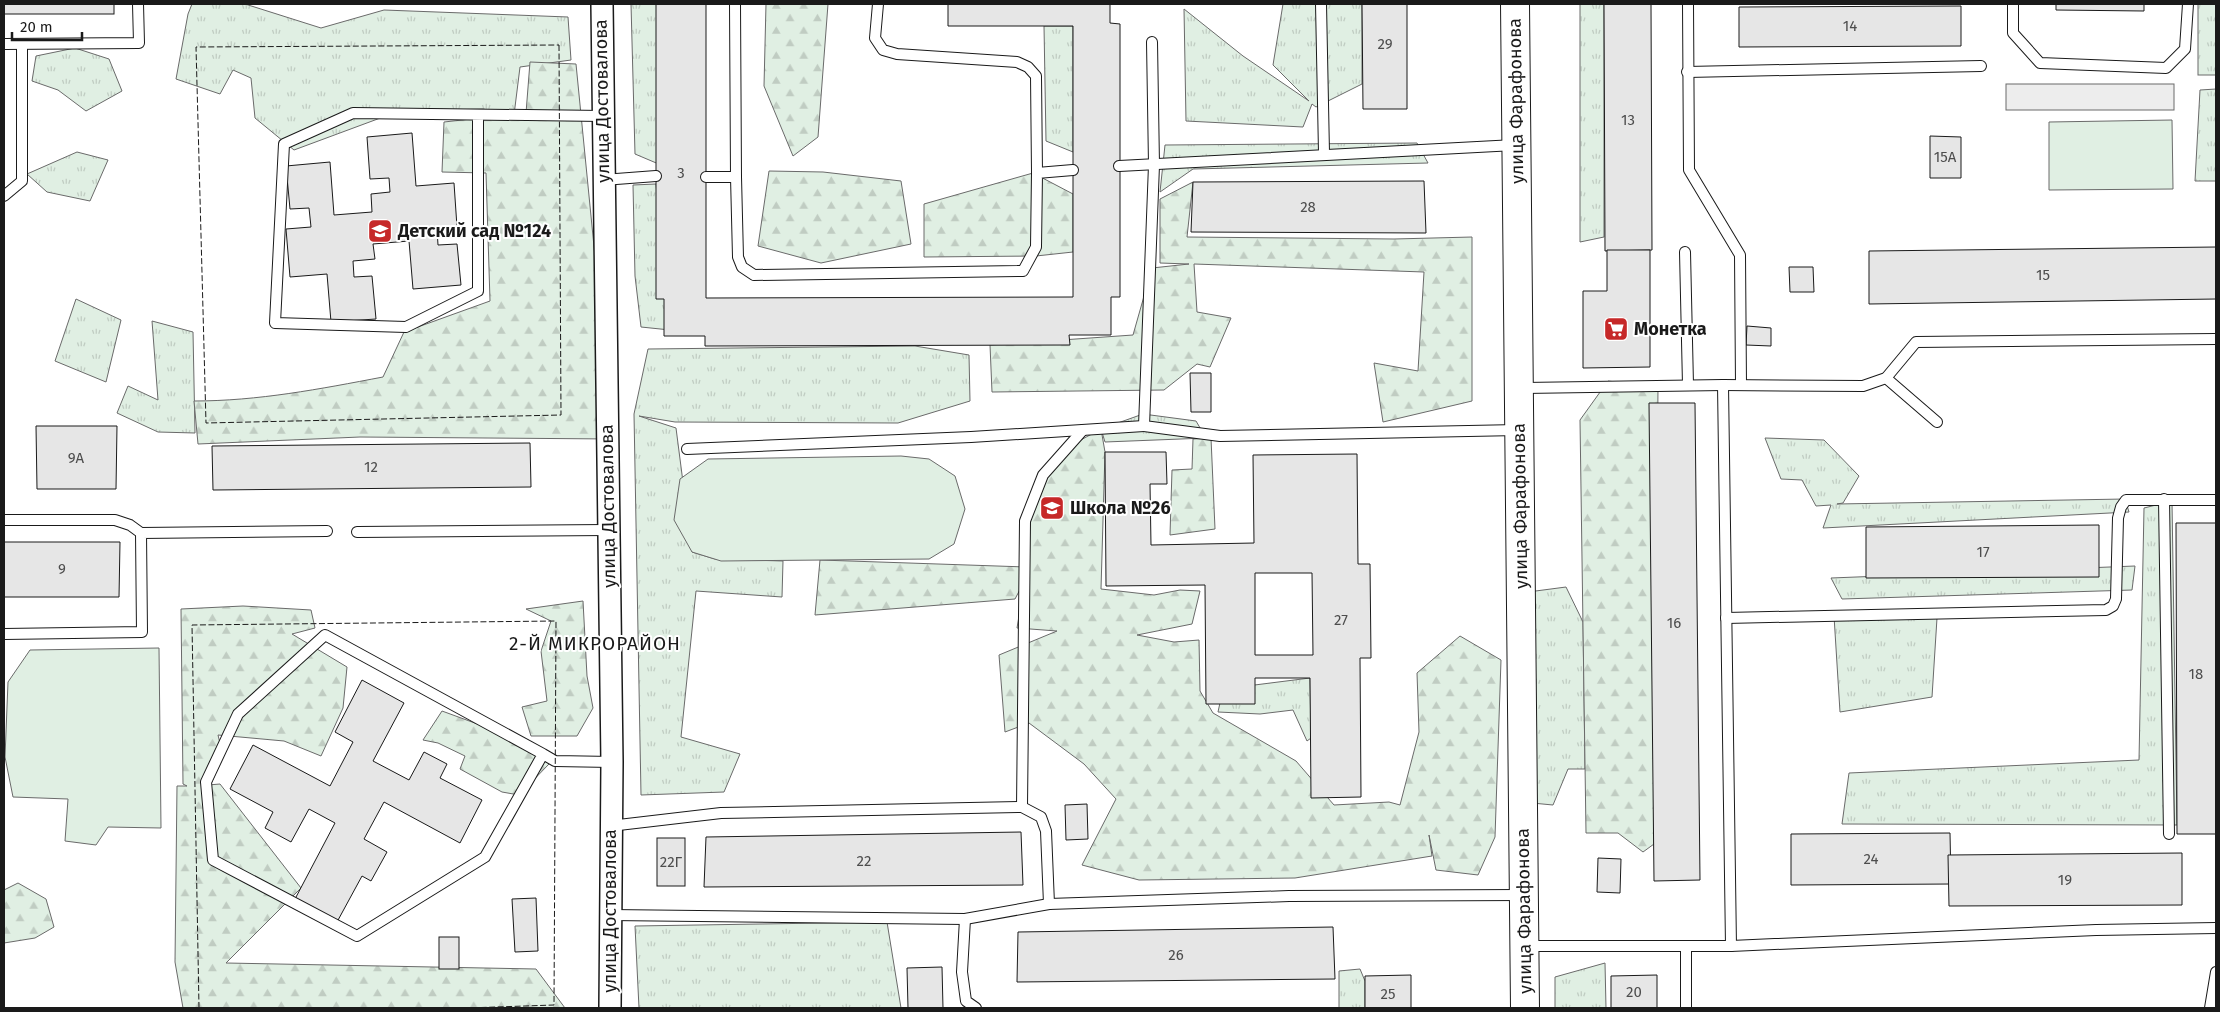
<svg xmlns="http://www.w3.org/2000/svg" width="2220" height="1012" font-family="'Fira Sans',sans-serif">
<style>
.grass{fill:url(#grass-tufts);stroke:#6a6a6a}
.forest{fill:url(#forest-firs);stroke:#6a6a6a}
.park{fill:#e0efe3;stroke:#6a6a6a}
.parking{fill:#ededed;stroke:#6a6a6a}
.building{fill:#e6e6e6;stroke:#1a1a1a;fill-rule:evenodd}
.lines{fill:none;stroke-linecap:round;stroke-linejoin:round}
.lane-casing{stroke:#1a1a1a;stroke-width:12}
.street-casing{stroke:#1a1a1a;stroke-width:24}
.secondary-casing{stroke:#1a1a1a;stroke-width:30}
.lane{stroke:#fff;stroke-width:10}
.street{stroke:#fff;stroke-width:21}
.secondary{stroke:#fff;stroke-width:28}
.fence{stroke:#1a1a1a;stroke-width:1;stroke-dasharray:6 2.5;stroke-linecap:butt}
.labels{text-anchor:middle;dominant-baseline:central;stroke-width:4;stroke-linejoin:round;paint-order:stroke}
.number-label{font-size:15px;fill:#4d4d4d}
.street-label{font-size:18px;fill:#1a1a1a;stroke:#fff}
.poi-label{font-size:18px;font-weight:bold;fill:#1a1a1a;stroke:#fff;text-anchor:start}
.neighbourhood-label{font-size:19px;letter-spacing:1px;fill:#1a1a1a;stroke:#fff}
</style>
<defs>
<pattern id="grass-tufts" width="24" height="20" patternUnits="userSpaceOnUse" patternTransform="scale(1.25)"><rect width="24" height="20" fill="#e0efe3"/><path d="M3 7l-1-3M5 7V3M7 7l1-3M15 17l-1-3M17 17v-4M19 17l1-3" fill="none" stroke="#c0ccc2"/></pattern>
<pattern id="forest-firs" width="22" height="20" patternUnits="userSpaceOnUse" patternTransform="scale(1.25)"><rect width="22" height="20" fill="#e0efe3"/><path d="M5 1l3.5 6h-7zM16 11l3.5 6h-7z" fill="#c0ccc2"/></pattern>
</defs>
<rect width="100%" height="100%" fill="#fff"/>
<g class="grass">
<path d="M 192,4 L 245,4 L 321,28 L 384,10 L 568,17 L 571,60 L 520,67 L 514,115 L 483,109 L 445,110 L 383,117 L 294,150 L 255,118 L 251,78 L 233,70 L 220,94 L 176,79 L 188,14 Z"/>
<path d="M 631,4 L 658,4 L 661,165 L 635,154 Z"/>
<path d="M 1283,4 L 1362,4 L 1362,84 L 1316,107 L 1312,104 L 1303,127 L 1186,121 L 1184,9 L 1243,56 L 1309,101 L 1273,65 Z"/>
<path d="M 1580,4 L 1604,4 L 1604,237 L 1580,242 Z"/>
<rect x="2198" y="4" width="18" height="71"/>
<path d="M 1044,26 L 1073,26 L 1073,152 L 1046,141 Z"/>
<path d="M 75,48 L 109,59 L 122,91 L 86,111 L 58,90 L 32,81 L 36,56 Z"/>
<path d="M 2216,89 L 2216,181 L 2195,181 L 2200,90 Z"/>
<path d="M 1417,143 L 1428,163 L 1193,169 L 1160,192 L 1165,145 Z"/>
<path d="M 77,152 L 108,160 L 90,201 L 47,192 L 27,174 Z"/>
<path d="M 656,184 L 670,330 L 641,327 L 635,276 L 633,185 Z"/>
<path d="M 76,299 L 121,320 L 106,382 L 55,361 Z"/>
<path d="M 152,321 L 193,332 L 195,433 L 158,432 L 117,413 L 128,386 L 158,400 Z"/>
<path d="M 915,346 L 969,355 L 970,401 L 898,423 L 675,422 L 639,416 L 676,428 L 692,552 L 715,559 L 783,561 L 782,597 L 696,591 L 681,737 L 740,754 L 724,792 L 641,795 L 634,414 L 648,349 Z"/>
<path d="M 1143,414 L 1196,421 L 1206,438 L 1105,442 L 1101,429 Z"/>
<path d="M 1765,438 L 1824,440 L 1859,476 L 1843,503 L 1837,504 L 2125,499 L 2129,512 L 1823,528 L 1831,505 L 1816,506 L 1802,480 L 1781,479 Z"/>
<path d="M 2172,501 L 2177,825 L 1842,824 L 1849,773 L 2139,760 L 2144,508 Z"/>
<path d="M 2135,566 L 2132,590 L 1842,599 L 1831,578 Z"/>
<path d="M 1566,587 L 1583,622 L 1585,769 L 1568,769 L 1553,805 L 1532,803 L 1528,592 Z"/>
<path d="M 1834,616 L 1937,618 L 1932,697 L 1840,712 Z"/>
<path d="M 1310,678 L 1311,738 L 1307,741 L 1293,710 L 1260,714 L 1218,712 L 1223,689 Z"/>
<path d="M 887,922 L 901,1008 L 639,1008 L 635,926 Z"/>
<path d="M 1605,963 L 1606,1008 L 1555,1008 L 1555,977 Z"/>
<path d="M 1360,969 L 1365,981 L 1365,1008 L 1339,1008 L 1339,971 Z"/>
</g>
<g class="forest">
<path d="M 766,4 L 828,4 L 818,137 L 793,156 L 764,86 Z"/>
<path d="M 530,62 L 576,64 L 613,439 L 360,437 L 198,444 L 194,401 C 258,401 320,389 383,377 L 404,332 L 490,301 L 486,173 L 442,172 L 444,122 L 526,113 Z"/>
<path d="M 769,171 L 823,172 L 901,181 L 911,244 L 821,263 L 758,246 Z"/>
<path d="M 1033,173 L 1073,194 L 1073,252 L 1036,256 L 924,257 L 924,204 Z"/>
<path d="M 1193,182 L 1187,237 L 1394,239 L 1472,237 L 1472,401 L 1383,422 L 1374,363 L 1418,371 L 1424,272 L 1194,264 L 1197,312 L 1231,318 L 1210,367 L 1197,364 L 1164,390 L 992,392 L 990,345 L 1133,335 L 1152,268 L 1189,264 L 1160,263 L 1160,199 Z"/>
<path d="M 1608,381 L 1658,387 L 1654,844 L 1643,852 L 1618,833 L 1586,833 L 1580,420 Z"/>
<path d="M 1101,429 L 1105,452 L 1101,589 L 1154,595 L 1180,590 L 1200,591 L 1192,624 L 1137,635 L 1174,642 L 1199,640 L 1200,691 L 1213,713 L 1296,761 L 1334,805 L 1389,802 L 1400,805 L 1419,732 L 1417,673 L 1460,636 L 1501,660 L 1495,837 L 1478,875 L 1436,870 L 1429,835 L 1432,856 L 1295,878 L 1139,880 L 1082,865 L 1116,799 L 1084,764 L 1029,723 L 1005,732 L 999,655 L 1057,631 L 1017,628 L 1025,580 L 1015,599 L 815,615 L 820,560 L 1026,567 L 1030,497 L 1066,448 Z"/>
<path d="M 1211,438 L 1215,529 L 1170,535 L 1172,470 L 1192,469 L 1193,439 Z"/>
<path d="M 583,601 L 587,676 L 593,708 L 577,736 L 531,736 L 522,707 L 547,701 L 541,651 L 551,621 L 526,609 Z"/>
<path d="M 243,606 L 311,610 L 315,628 L 292,634 L 347,667 L 343,708 L 321,756 L 284,741 L 218,735 L 223,756 L 211,784 L 208,785 L 220,784 L 301,888 L 226,963 L 536,969 L 565,1008 L 183,1008 L 175,962 L 177,786 L 187,786 L 183,784 L 181,609 Z"/>
<path d="M 442,711 L 513,737 L 549,764 L 519,795 L 502,792 L 460,769 L 465,756 L 438,743 L 423,740 Z"/>
<path d="M 18,883 L 46,899 L 54,927 L 35,938 L 4,943 L 4,890 Z"/>
</g>
<g class="park">
<path d="M 2172,120 L 2173,189 L 2049,190 L 2049,122 Z"/>
<path d="M 901,456 L 929,459 L 955,476 L 965,509 L 954,544 L 929,559 L 721,561 L 692,552 L 674,520 L 680,479 L 708,459 Z"/>
<path d="M 159,648 L 161,828 L 108,827 L 96,845 L 65,841 L 68,799 L 13,797 L 5,757 L 8,682 L 30,650 Z"/>
</g>
<rect class="parking" x="2006" y="84" width="168" height="26"/>
<g class="building">
<rect x="4" y="4" width="110" height="10"/>
<path d="M 656,4 L 706,4 L 706,298 L 1073,297 L 1073,26 L 948,26 L 948,4 L 1110,4 L 1110,23 L 1120,24 L 1120,297 L 1111,297 L 1111,335 L 1069,335 L 1070,345 L 705,346 L 705,336 L 664,336 L 664,299 L 656,299 Z"/>
<path d="M 1362,4 L 1407,4 L 1407,109 L 1363,109 Z"/>
<path d="M 1604,4 L 1651,4 L 1652,250 L 1605,251 Z"/>
<path d="M 2056,4 L 2144,4 L 2144,11 L 2056,10 Z"/>
<path d="M 1961,6 L 1961,46 L 1739,47 L 1739,7 Z"/>
<path d="M 412,133 L 416,186 L 454,183 L 457,227 L 437,229 L 438,245 L 457,244 L 461,285 L 413,289 L 409,241 L 373,244 L 375,259 L 353,261 L 354,277 L 372,276 L 376,319 L 331,322 L 327,274 L 290,277 L 286,229 L 311,227 L 309,208 L 290,209 L 286,166 L 330,162 L 334,215 L 372,212 L 371,194 L 390,192 L 389,178 L 370,179 L 367,137 Z"/>
<path d="M 1930,136 L 1961,137 L 1961,178 L 1930,178 Z"/>
<path d="M 1424,181 L 1426,233 L 1191,232 L 1193,182 Z"/>
<path d="M 2216,247 L 2216,299 L 1869,304 L 1869,251 Z"/>
<path d="M 1607,250 L 1650,250 L 1650,367 L 1583,368 L 1583,291 L 1607,291 Z"/>
<path d="M 1789,267 L 1813,267 L 1814,292 L 1790,292 Z"/>
<path d="M 1747,326 L 1771,328 L 1771,346 L 1746,345 Z"/>
<path d="M 1190,373 L 1211,373 L 1211,412 L 1191,412 Z"/>
<path d="M 1649,403 L 1695,403 L 1700,880 L 1654,881 Z"/>
<path d="M 36,426 L 117,426 L 116,489 L 37,489 Z"/>
<path d="M 530,443 L 531,487 L 213,490 L 212,446 Z"/>
<path d="M 1105,452 L 1166,452 L 1167,484 L 1150,484 L 1151,545 L 1254,543 L 1253,455 L 1357,454 L 1358,564 L 1370,564 L 1371,658 L 1360,658 L 1361,797 L 1311,798 L 1310,678 L 1255,678 L 1255,704 L 1206,704 L 1205,585 L 1106,586 ZM 1255,573 L 1312,573 L 1313,655 L 1255,655 Z"/>
<path d="M 2176,523 L 2216,523 L 2216,834 L 2177,834 Z"/>
<path d="M 2099,525 L 2099,577 L 1866,578 L 1866,527 Z"/>
<path d="M 4,542 L 120,542 L 119,597 L 4,597 Z"/>
<path d="M 362,680 L 404,703 L 373,761 L 409,780 L 424,752 L 447,764 L 440,778 L 482,800 L 460,843 L 384,802 L 364,839 L 387,852 L 371,881 L 362,876 L 337,922 L 295,899 L 335,823 L 309,809 L 291,842 L 265,828 L 273,812 L 230,789 L 253,745 L 330,786 L 353,742 L 335,732 Z"/>
<path d="M 1087,804 L 1088,839 L 1066,840 L 1065,805 Z"/>
<path d="M 1021,832 L 1023,885 L 704,887 L 706,837 Z"/>
<path d="M 1950,833 L 1951,884 L 1791,885 L 1791,834 Z"/>
<rect x="657" y="838" width="28" height="48"/>
<path d="M 2182,853 L 2182,905 L 1949,906 L 1948,855 Z"/>
<path d="M 1598,858 L 1621,859 L 1620,893 L 1597,892 Z"/>
<path d="M 536,898 L 538,951 L 515,952 L 512,899 Z"/>
<path d="M 1333,927 L 1335,979 L 1017,982 L 1018,932 Z"/>
<rect x="439" y="937" width="20" height="32"/>
<path d="M 942,967 L 943,1008 L 908,1008 L 907,968 Z"/>
<path d="M 1411,975 L 1411,1008 L 1365,1008 L 1365,976 Z"/>
<path d="M 1657,975 L 1657,1008 L 1611,1008 L 1611,976 Z"/>
</g>
<g class="lines">
<defs>
<g id="lane">
<path d="M 735,4 L 736,177"/>
<path d="M 878,4 L 875,38 L 883,50 L 897,54 L 1017,62 L 1028,67 L 1036,76 L 1037,173"/>
<path d="M 1321,4 L 1324,153"/>
<path d="M 1688,4 L 1689,170 L 1740,255 L 1741,385"/>
<path d="M 2013,4 L 2013,33 L 2040,63 L 2166,68 L 2185,49 L 2188,4"/>
<path d="M 1152,42 L 1154,165 L 1144,426 L 1220,436 L 1518,430"/>
<path d="M 4,44 L 139,43 L 138,4"/>
<path d="M 1687,72 L 1981,66"/>
<path d="M 478,115 L 478,291 L 406,327 L 275,323 L 284,144 L 353,113 L 603,116"/>
<path d="M 1119,166 L 1515,145"/>
<path d="M 706,177 L 736,177 L 738,257 L 742,267 L 754,275 L 1023,271 L 1036,247 L 1037,173 L 1073,170"/>
<path d="M 603,180 L 656,176"/>
<path d="M 4,196 L 22,181 L 22,44"/>
<path d="M 1685,252 L 1688,385"/>
<path d="M 1886,378 L 1937,422"/>
<path d="M 1723,385 L 1731,946"/>
<path d="M 1520,388 L 1723,385 L 1863,386 L 1886,378 L 1916,342 L 2216,339"/>
<path d="M 687,449 L 971,437 L 1144,426"/>
<path d="M 2164,499 L 2169,834"/>
<path d="M 4,520 L 115,520 L 130,525 L 141,533"/>
<path d="M 357,532 L 608,530"/>
<path d="M 1726,618 L 2106,610 L 2113,606 L 2116,599 L 2118,518 L 2121,507 L 2126,500 L 2216,500"/>
<path d="M 4,634 L 142,632 L 141,533 L 327,531"/>
<path d="M 543,754 L 485,857 L 357,936 L 213,860 L 206,782 L 238,714 L 325,635 L 543,754 L 555,761 L 612,762"/>
<path d="M 1022,807 L 1025,521 L 1043,475 L 1083,430"/>
<path d="M 610,826 L 721,813 L 1022,807 L 1041,817 L 1046,831 L 1049,904"/>
<path d="M 610,915 L 965,919 L 1049,904 L 1289,896 L 1522,895"/>
<path d="M 965,919 L 962,972 L 966,1001 L 976,1008"/>
<path d="M 1525,946 L 1731,946 L 2096,930 L 2216,928"/>
<path d="M 1686,947 L 1686,1008"/>
<path d="M 2210,1008 L 2216,972"/>
</g>
<path id="street" d="M 602,4 L 612,762 L 610,1008"/>
<path id="secondary" d="M 1515,4 L 1525,1008"/>
</defs>
<use href="#lane" class="lane-casing"/>
<use href="#street" class="street-casing"/>
<use href="#secondary" class="secondary-casing"/>
<use href="#lane" class="lane"/>
<use href="#street" class="street"/>
<use href="#secondary" class="secondary"/>
<g class="fence">
<path d="M 559,45 L 561,415 L 206,423 L 196,47 Z"/>
<path d="M 199,1008 L 192,625 L 556,621 L 554,1005 L 467,1008"/>
</g>
</g>
<defs>
<symbol id="school-square" viewBox="-11 -11 22 22"><rect x="-9" y="-9" width="18" height="18" rx="4" fill="#c62828" stroke="#fff"/><path d="M0-5L7-2L0 1L-7-2ZM-4 1L0 2.5L4 1V4Q0 6-4 4Z" fill="#fff"/></symbol>
<symbol id="supermarket-square" viewBox="-11 -11 22 22"><rect x="-9" y="-9" width="18" height="18" rx="4" fill="#c62828" stroke="#fff"/><path d="M-6-5.5h2.5l.6 2H6L4.5 2H-2.5L-4.4-4H-6ZM-1.5 3.2a1.3 1.3 0 1 0 .1 0ZM3 3.2a1.3 1.3 0 1 0 .1 0Z" fill="#fff"/></symbol>
</defs>
<g fill-rule="evenodd">
<use href="#school-square" x="366" y="217" width="28" height="28"/>
<use href="#supermarket-square" x="1602" y="315" width="28" height="28"/>
<use href="#school-square" x="1038" y="494" width="28" height="28"/>
</g>
<g class="labels">
<g class="number-label">
<text x="1850" y="26">14</text>
<text x="1385" y="44">29</text>
<text x="1628" y="120">13</text>
<text x="1945" y="157">15А</text>
<text x="681" y="173">3</text>
<text x="1308" y="207">28</text>
<text x="2043" y="275">15</text>
<text x="76" y="458">9А</text>
<text x="371" y="467">12</text>
<text x="1983" y="552">17</text>
<text x="62" y="569">9</text>
<text x="1341" y="620">27</text>
<text x="1674" y="623">16</text>
<text x="2196" y="674">18</text>
<text x="1871" y="859">24</text>
<text x="864" y="861">22</text>
<text x="671" y="862">22Г</text>
<text x="2065" y="880">19</text>
<text x="1176" y="955">26</text>
<text x="1634" y="992">20</text>
<text x="1388" y="994">25</text>
</g>
<g class="street-label">
<text transform="translate(602 101) rotate(-91)">улица Достовалова</text>
<text transform="translate(1516 101) rotate(-91)">улица Фарафонова</text>
<text transform="translate(608 506) rotate(-91)">улица Достовалова</text>
<text transform="translate(1520 506) rotate(-91)">улица Фарафонова</text>
<text transform="translate(610 911) rotate(-90)">улица Достовалова</text>
<text transform="translate(1524 911) rotate(-91)">улица Фарафонова</text>
</g>
<g class="poi-label">
<text x="398" y="231">Детский сад №124</text>
<text x="1634" y="329">Монетка</text>
<text x="1070" y="508">Школа №26</text>
</g>
<g class="neighbourhood-label">
<text x="595" y="643">2-Й МИКРОРАЙОН</text>
</g>
</g>
<rect width="2220" height="1012" fill="none" stroke="#1a1a1a" stroke-width="10"/>
<path d="M12 32v8h70v-8" fill="none" stroke="#1a1a1a" stroke-width="2.5"/>
<text x="20" y="32" font-size="15" fill="#1a1a1a" stroke="#ffffff" stroke-width="4" paint-order="stroke">20 m</text>
</svg>
